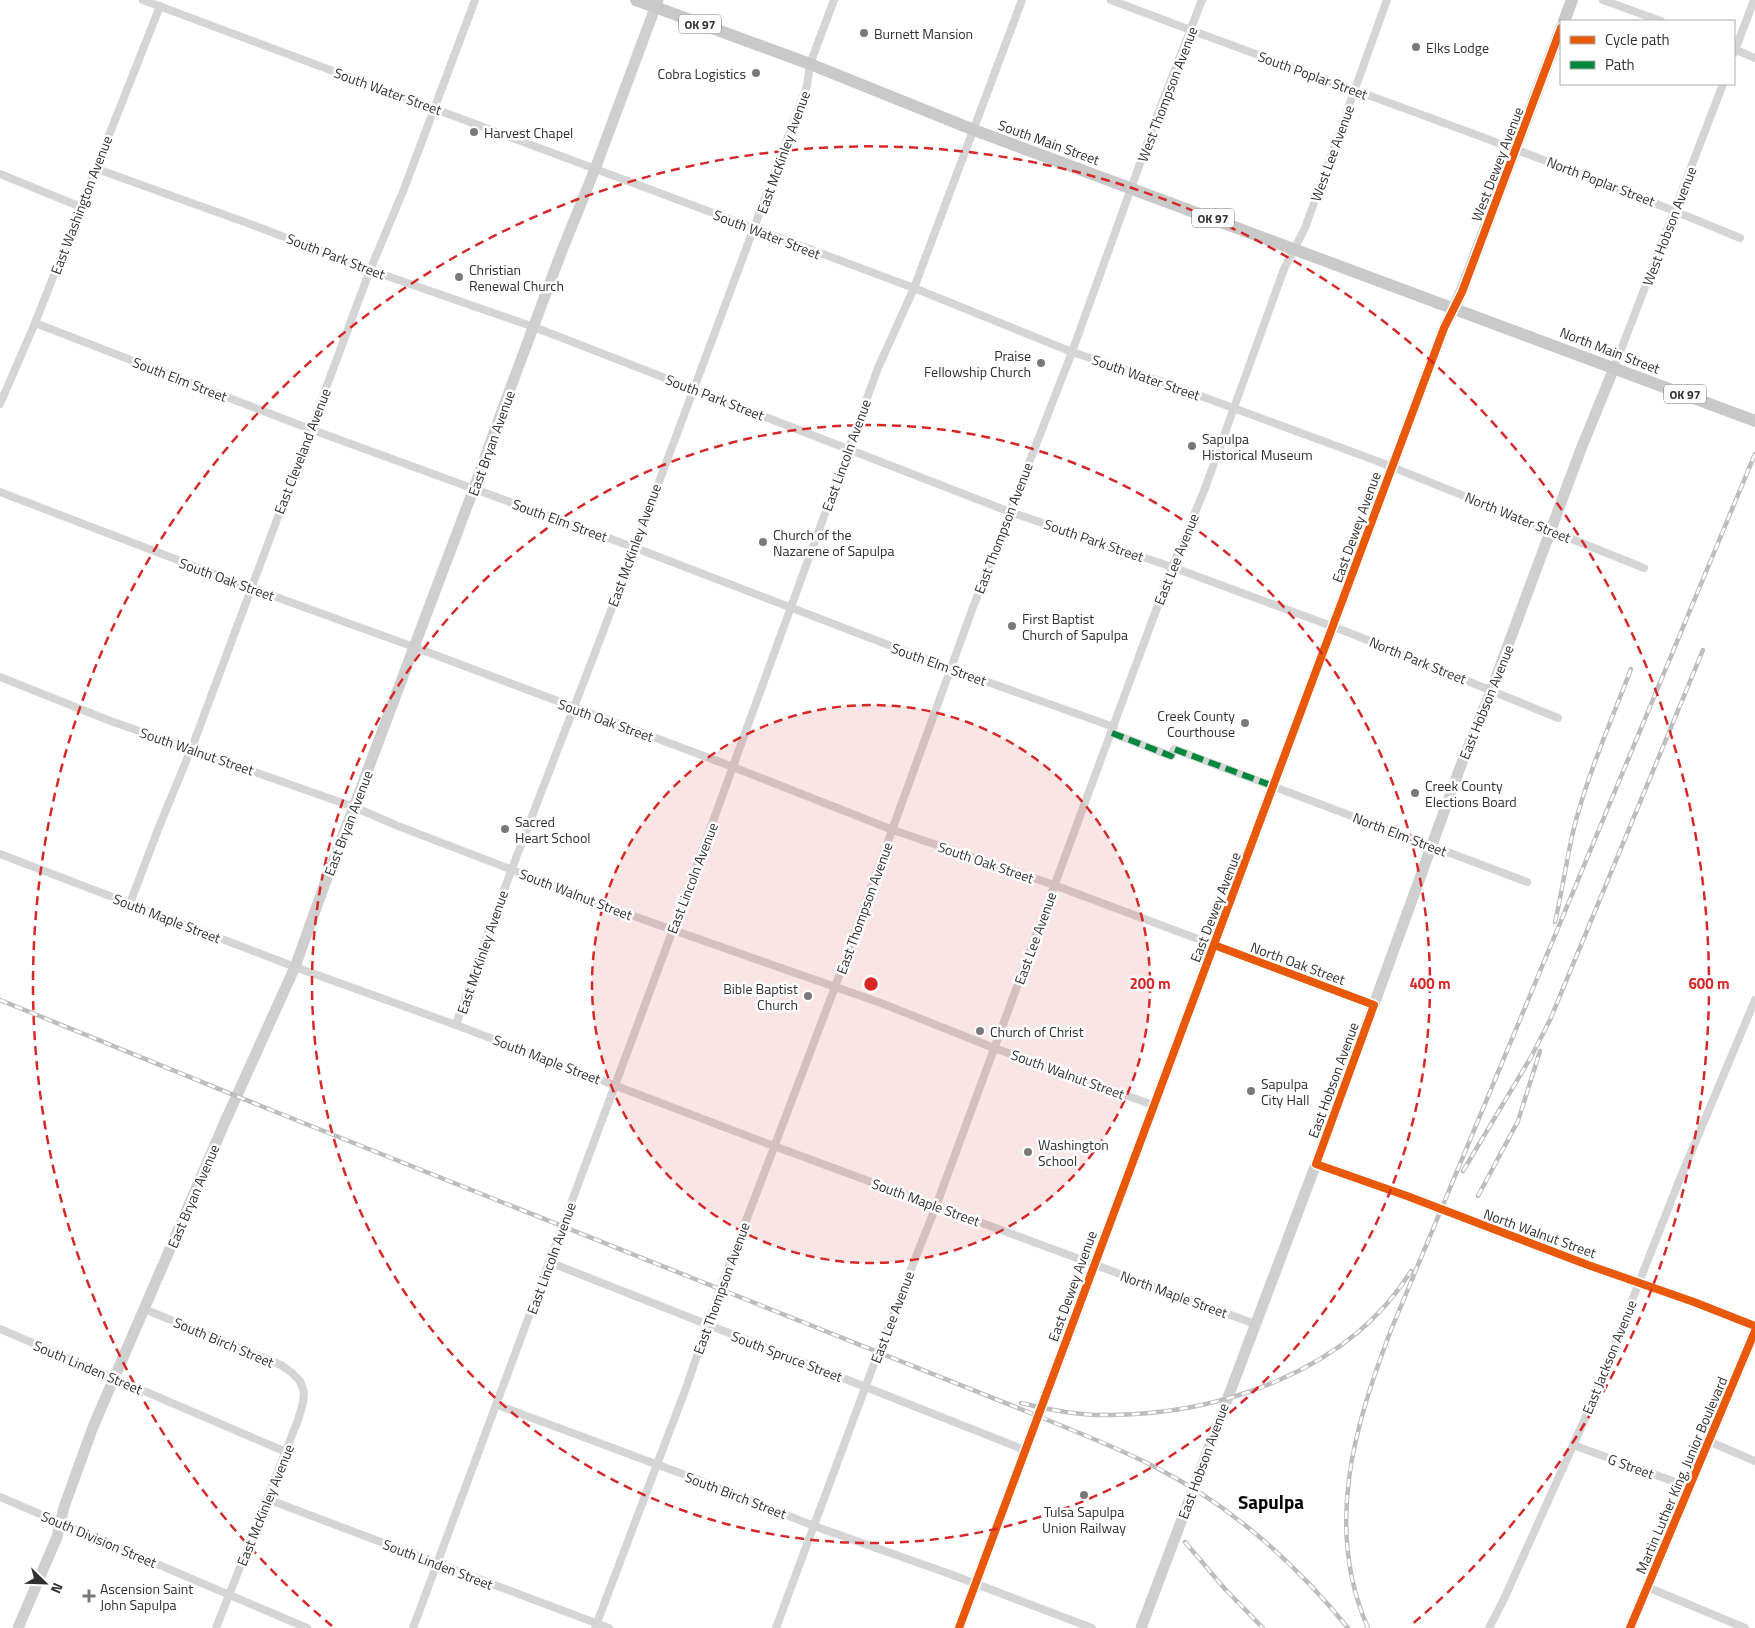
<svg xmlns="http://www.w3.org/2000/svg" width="1755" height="1628" font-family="'Titillium Web',sans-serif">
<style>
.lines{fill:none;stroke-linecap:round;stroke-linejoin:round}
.street{stroke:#d5d5d5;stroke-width:8}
.secondary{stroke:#cfcfcf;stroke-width:11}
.primary{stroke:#c9c9c9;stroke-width:12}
.rail-casing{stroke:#bdbdbd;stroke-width:4.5}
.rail{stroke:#fff;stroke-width:2.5;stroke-dasharray:8;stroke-linecap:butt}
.quiet{stroke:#00873e;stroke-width:6;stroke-dasharray:12 6;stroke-linecap:butt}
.cycleway-casing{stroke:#fff;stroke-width:11}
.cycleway{stroke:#e8590c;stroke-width:8}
.ring{fill:none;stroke:#d62828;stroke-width:2.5;stroke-dasharray:9 6}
.poi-dot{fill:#797979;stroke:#fff;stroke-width:2}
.labels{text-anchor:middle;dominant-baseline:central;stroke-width:5;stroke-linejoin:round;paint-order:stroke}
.shield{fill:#fff;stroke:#6f6f6f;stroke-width:1}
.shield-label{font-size:12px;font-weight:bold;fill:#313131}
.poi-label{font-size:14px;fill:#313131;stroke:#fff;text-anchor:start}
.street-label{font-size:14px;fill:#313131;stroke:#fff}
.district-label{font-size:19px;font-weight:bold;fill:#000;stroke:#fff}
.centre{fill:#d62828;stroke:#fff;stroke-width:2.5}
.ring-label{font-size:15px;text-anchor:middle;font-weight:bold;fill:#d62828;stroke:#fff;stroke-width:5;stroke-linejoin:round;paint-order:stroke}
</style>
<rect width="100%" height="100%" fill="#fff"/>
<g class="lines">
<g class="street">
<path d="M 143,0 L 914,288 L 1072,352 L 1160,381 L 1377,461 L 1644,568"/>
<path d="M 1111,0 C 1320,80 1533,151 1740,238"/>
<path d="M 1603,0 L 1661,21"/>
<path d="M 1734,49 L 1755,58"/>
<path d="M 1734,53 L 1754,0"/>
<path d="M 97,169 L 253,225 L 370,270 L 534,327 L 1010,512 L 1172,567 L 1350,633 L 1558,718"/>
<path d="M 0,174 L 81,207"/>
<path d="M 35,323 L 310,429 L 633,547 L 951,669 L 1114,727"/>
<path d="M 1614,368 L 1723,84"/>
<path d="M 0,404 L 35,323 L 160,6"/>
<path d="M 0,492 L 251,588 L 414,647 L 733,767 L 893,830 L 1054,885 L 1374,1005"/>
<path d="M 0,677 L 108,720 L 354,807 L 398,826 L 622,912 L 881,1003 L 994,1048 L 1153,1105"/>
<path d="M 1112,733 L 1171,756 L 1174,749 L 1527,882"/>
<path d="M 0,854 L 295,967 L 456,1025 L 774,1146 L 1255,1324"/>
<path d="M 130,903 L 159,827 L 194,742 L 370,270 L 404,189 L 475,0"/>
<path d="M 456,1025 C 501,891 554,761 604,629 C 671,448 739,267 807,86 L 810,64 L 834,0"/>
<path d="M 1316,1164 L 1407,1196 L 1588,1265 L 1694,1302 L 1755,1326"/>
<path d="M 549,1262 L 1025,1450"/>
<path d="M 144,1309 L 281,1365 L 291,1372 L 300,1381 L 304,1392 L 303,1403 L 298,1420 L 216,1628"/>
<path d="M 0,1329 L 286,1452"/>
<path d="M 497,1405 L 696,1479 L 814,1526 L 950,1574 L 1092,1628"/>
<path d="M 1708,1441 L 1755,1461"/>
<path d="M 1573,1445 L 1689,1487"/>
<path d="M 0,1497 L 307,1628"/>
<path d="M 267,1499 L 609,1628"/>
<path d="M 1647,1587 L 1745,1628"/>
<path d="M 413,1628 L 704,846 L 878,368 L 914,288 L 1022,0"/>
<path d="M 595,1628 L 686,1388 L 720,1289 L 835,987 L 972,610 L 1072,352 L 1160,108 L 1202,0"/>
<path d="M 776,1628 L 878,1353 L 936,1206 L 1172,567 L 1204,491 L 1284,269 L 1305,228 L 1387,0"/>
<path d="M 1489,1628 L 1504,1599 L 1588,1412 L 1679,1181 L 1755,1000"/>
</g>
<g class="secondary">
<path d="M 18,1628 L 57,1537 L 64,1507 L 93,1427 L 224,1124 L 295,967 L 324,886 L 474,488 L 503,408 L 561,253 L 595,169 L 658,0"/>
<path d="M 959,1628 L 1444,328 L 1454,308"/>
<path d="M 1141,1628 L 1316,1164 L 1461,765 L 1491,691 L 1581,449 L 1614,368"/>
<path d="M 1630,1628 L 1755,1331"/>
</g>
<g class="primary">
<path d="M 636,0 L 810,64 L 974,130 L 1755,421"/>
<path d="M 1564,21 L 1572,0"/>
<path d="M 1454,308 L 1463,288 L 1561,28"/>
</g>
<defs>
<g id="rail">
<path d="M 1555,922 C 1563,888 1567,854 1576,820 C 1590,769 1612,719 1631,669"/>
<path d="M 0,1000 L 261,1106 L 1038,1416 C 1076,1432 1116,1447 1153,1466 C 1229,1504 1295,1563 1348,1628"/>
<path d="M 1463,1171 L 1531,1057 L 1550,1020 L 1703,650"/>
<path d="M 1478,1196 L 1518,1121 L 1540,1051"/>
<path d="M 1021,1403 C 1051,1410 1080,1416 1111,1415 C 1222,1414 1350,1370 1411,1271"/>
<path d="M 1185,1542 L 1225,1589 L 1263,1628"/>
<path d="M 1368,1628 C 1324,1528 1354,1427 1391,1330 L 1755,454"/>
</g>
</defs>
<use href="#rail" class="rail-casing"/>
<use href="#rail" class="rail"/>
<path class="quiet" d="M 1112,733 L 1171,756 L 1174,749 L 1273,786"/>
<defs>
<g id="cycleway">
<path d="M 1214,945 L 1374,1005 L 1316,1164 L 1407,1196 L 1588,1265 L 1694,1302 L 1755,1326"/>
<path d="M 959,1628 L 1444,328 L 1462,292 L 1561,28"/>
<path d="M 1630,1628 L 1755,1331"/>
</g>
</defs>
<use href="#cycleway" class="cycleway-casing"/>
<use href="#cycleway" class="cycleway"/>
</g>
<circle cx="871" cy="984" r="279" fill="#d62828" fill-opacity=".12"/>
<g class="ring">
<circle cx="871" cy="984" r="279"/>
<circle cx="871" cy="984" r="559"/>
<path d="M332 1626A838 838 0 1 1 1410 1626"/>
</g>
<g class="poi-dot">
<circle cx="864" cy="33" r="5"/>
<circle cx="1416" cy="47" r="5"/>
<circle cx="756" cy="73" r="5"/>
<circle cx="474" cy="132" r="5"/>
<circle cx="459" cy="277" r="5"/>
<circle cx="1041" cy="363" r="5"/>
<circle cx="1192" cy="446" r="5"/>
<circle cx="763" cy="542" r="5"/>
<circle cx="1012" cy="626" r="5"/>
<circle cx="1245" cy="723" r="5"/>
<circle cx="1415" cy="793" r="5"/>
<circle cx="505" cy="829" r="5"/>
<circle cx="808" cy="996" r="5"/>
<circle cx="980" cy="1031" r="5"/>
<circle cx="1251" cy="1091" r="5"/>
<circle cx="1028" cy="1152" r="5"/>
<circle cx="1084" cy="1495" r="5"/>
<path d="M86.5 1588.5h5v5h5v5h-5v5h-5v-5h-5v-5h5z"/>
</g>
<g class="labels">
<g class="shield">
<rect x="679" y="14.5" width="42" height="19" rx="4"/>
<rect x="1192" y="208.5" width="42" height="19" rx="4"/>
<rect x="1664" y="384.5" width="42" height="19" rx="4"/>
</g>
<g class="shield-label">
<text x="700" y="24">OK 97</text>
<text x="1213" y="218">OK 97</text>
<text x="1685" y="394">OK 97</text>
</g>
<g class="poi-label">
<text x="874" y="33">Burnett Mansion</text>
<text x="1426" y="47">Elks Lodge</text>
<text x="746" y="73" text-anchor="end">Cobra Logistics</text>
<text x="484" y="132">Harvest Chapel</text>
<text x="469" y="269">Christian<tspan x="469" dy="16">Renewal Church</tspan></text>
<text x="1031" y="355" text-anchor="end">Praise<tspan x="1031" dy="16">Fellowship Church</tspan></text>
<text x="1202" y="438">Sapulpa<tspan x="1202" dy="16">Historical Museum</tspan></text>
<text x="773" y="534">Church of the<tspan x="773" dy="16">Nazarene of Sapulpa</tspan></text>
<text x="1022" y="618">First Baptist<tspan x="1022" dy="16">Church of Sapulpa</tspan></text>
<text x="1235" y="715" text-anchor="end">Creek County<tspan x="1235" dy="16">Courthouse</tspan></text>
<text x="1425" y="785">Creek County<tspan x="1425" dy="16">Elections Board</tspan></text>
<text x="515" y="821">Sacred<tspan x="515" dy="16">Heart School</tspan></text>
<text x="798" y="988" text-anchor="end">Bible Baptist<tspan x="798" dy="16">Church</tspan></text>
<text x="990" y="1031">Church of Christ</text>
<text x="1261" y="1083">Sapulpa<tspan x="1261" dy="16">City Hall</tspan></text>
<text x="1038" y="1144">Washington<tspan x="1038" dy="16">School</tspan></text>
<text x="1084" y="1511" text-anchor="middle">Tulsa Sapulpa<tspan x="1084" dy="16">Union Railway</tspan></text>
<text x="100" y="1588">Ascension Saint<tspan x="100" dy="16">John Sapulpa</tspan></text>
</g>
<g class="street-label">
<text transform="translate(1313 75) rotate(20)">South Poplar Street</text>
<text transform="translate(388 91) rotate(20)">South Water Street</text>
<text transform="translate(1167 94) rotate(-69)">West Thompson Avenue</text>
<text transform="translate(1049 142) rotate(20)">South Main Street</text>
<text transform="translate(783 152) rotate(-70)">East McKinley Avenue</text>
<text transform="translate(1332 153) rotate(-70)">West Lee Avenue</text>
<text transform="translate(1497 164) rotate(-69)">West Dewey Avenue</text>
<text transform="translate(1601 181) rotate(21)">North Poplar Street</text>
<text transform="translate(81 205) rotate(-69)">East Washington Avenue</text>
<text transform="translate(1669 226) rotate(-69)">West Hobson Avenue</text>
<text transform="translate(767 234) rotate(21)">South Water Street</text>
<text transform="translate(336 256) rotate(21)">South Park Street</text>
<text transform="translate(1610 350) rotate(21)">North Main Street</text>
<text transform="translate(1146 377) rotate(19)">South Water Street</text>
<text transform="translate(180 379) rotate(21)">South Elm Street</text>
<text transform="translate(715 397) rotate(21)">South Park Street</text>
<text transform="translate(491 443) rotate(-70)">East Bryan Avenue</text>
<text transform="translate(302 451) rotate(-69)">East Cleveland Avenue</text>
<text transform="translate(846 455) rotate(-70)">East Lincoln Avenue</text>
<text transform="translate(1518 517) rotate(22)">North Water Street</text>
<text transform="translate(560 520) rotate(20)">South Elm Street</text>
<text transform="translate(1356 527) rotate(-70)">East Dewey Avenue</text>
<text transform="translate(1003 528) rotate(-69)">East Thompson Avenue</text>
<text transform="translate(1094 540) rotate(19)">South Park Street</text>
<text transform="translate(634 545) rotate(-70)">East McKinley Avenue</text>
<text transform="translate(1176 559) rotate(-68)">East Lee Avenue</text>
<text transform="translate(227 579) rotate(20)">South Oak Street</text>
<text transform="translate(1418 660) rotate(22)">North Park Street</text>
<text transform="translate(939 664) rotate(20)">South Elm Street</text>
<text transform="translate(1486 702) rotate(-68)">East Hobson Avenue</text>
<text transform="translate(606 720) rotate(20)">South Oak Street</text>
<text transform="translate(197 751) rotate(19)">South Walnut Street</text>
<text transform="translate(348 823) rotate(-69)">East Bryan Avenue</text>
<text transform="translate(1400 834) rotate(21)">North Elm Street</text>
<text transform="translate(986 862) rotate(19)">South Oak Street</text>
<text transform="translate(692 878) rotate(-69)">East Lincoln Avenue</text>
<text transform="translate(576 894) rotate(21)">South Walnut Street</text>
<text transform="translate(1215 907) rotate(-69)">East Dewey Avenue</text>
<text transform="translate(864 908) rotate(-70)">East Thompson Avenue</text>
<text transform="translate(167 918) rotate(21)">South Maple Street</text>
<text transform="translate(1035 938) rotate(-70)">East Lee Avenue</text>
<text transform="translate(482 952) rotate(-71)">East McKinley Avenue</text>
<text transform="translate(1298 963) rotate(20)">North Oak Street</text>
<text transform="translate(547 1059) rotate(21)">South Maple Street</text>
<text transform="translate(1068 1074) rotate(20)">South Walnut Street</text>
<text transform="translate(1333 1080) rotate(-70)">East Hobson Avenue</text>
<text transform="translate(193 1196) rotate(-67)">East Bryan Avenue</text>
<text transform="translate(926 1202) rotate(20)">South Maple Street</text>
<text transform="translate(1540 1233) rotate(20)">North Walnut Street</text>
<text transform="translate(551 1258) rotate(-70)">East Lincoln Avenue</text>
<text transform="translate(1072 1286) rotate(-70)">East Dewey Avenue</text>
<text transform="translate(721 1288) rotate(-70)">East Thompson Avenue</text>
<text transform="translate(1174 1294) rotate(20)">North Maple Street</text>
<text transform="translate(892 1317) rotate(-69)">East Lee Avenue</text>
<text transform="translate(224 1342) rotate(23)">South Birch Street</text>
<text transform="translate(787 1356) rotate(21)">South Spruce Street</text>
<text transform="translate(1609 1357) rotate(-68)">East Jackson Avenue</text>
<text transform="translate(88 1367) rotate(23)">South Linden Street</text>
<text transform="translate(1203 1461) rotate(-70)">East Hobson Avenue</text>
<text transform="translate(1631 1466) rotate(20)">G Street</text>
<text transform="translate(1681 1475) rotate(-67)">Martin Luther King, Junior Boulevard</text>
<text transform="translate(736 1495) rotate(21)">South Birch Street</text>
<text transform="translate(265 1505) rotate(-68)">East McKinley Avenue</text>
<text transform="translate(99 1539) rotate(23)">South Division Street</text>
<text transform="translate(438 1564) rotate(21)">South Linden Street</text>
</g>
<g class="district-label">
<text x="1271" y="1501">Sapulpa</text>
</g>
</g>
<circle cx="871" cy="984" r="8" class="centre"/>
<g class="ring-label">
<text x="1150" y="989">200 m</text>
<text x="1430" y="989">400 m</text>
<text x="1709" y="989">600 m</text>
</g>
<rect x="1560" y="20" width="175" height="65" fill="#ffffff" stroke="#adadad"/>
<rect x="1570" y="36" width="25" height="8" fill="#e8590c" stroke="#adadad"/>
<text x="1605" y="45" font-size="15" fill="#313131">Cycle path</text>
<rect x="1570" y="61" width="25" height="8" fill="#00873e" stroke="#adadad"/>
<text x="1605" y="70" font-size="15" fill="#313131">Path</text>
<g transform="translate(45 1583) rotate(113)" stroke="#ffffff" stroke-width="4" paint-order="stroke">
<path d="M0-4L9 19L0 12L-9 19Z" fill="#313131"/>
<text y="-8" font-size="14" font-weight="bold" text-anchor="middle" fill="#313131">N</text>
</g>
</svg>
